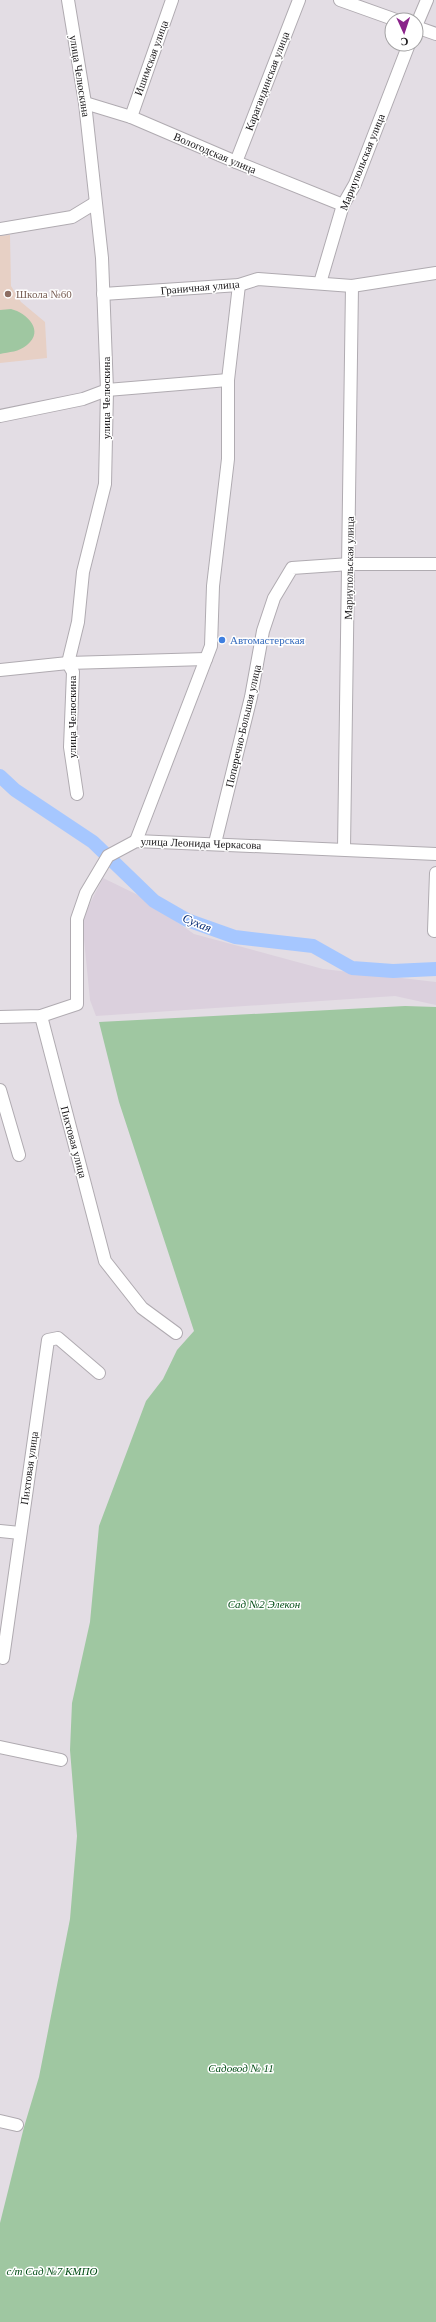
<svg xmlns="http://www.w3.org/2000/svg" width="436" height="2322" font-family="'Times New Roman',serif">
<style>
.built{fill:#dbd0dd}
.education{fill:#e7d0c5}
.green{fill:#9fc7a1}
.lines{fill:none;stroke-linecap:round;stroke-linejoin:round}
.river{stroke:#a6c7ff;stroke-width:14}
.minor-casing{stroke:#b0abb1;stroke-width:14}
.minor{stroke:#fff;stroke-width:12}
.education-dot{fill:#8d6e63;stroke:#fff;stroke-width:1.5}
.shop-dot{fill:#3f7fe0;stroke:#fff;stroke-width:1.5}
.labels{text-anchor:middle;dominant-baseline:central;stroke-width:3;stroke-linejoin:round;paint-order:stroke}
.street-label{font-size:11px;fill:#191719;stroke:#fff}
.education-label{font-size:11px;fill:#785e54;stroke:#fff;text-anchor:start}
.shop-label{font-size:11px;fill:#366cbe;stroke:#fff;text-anchor:start}
.park-label{font-size:11px;font-style:italic;fill:#004c14;stroke:#fff}
.water-label{font-size:12px;font-style:italic;fill:#002773;stroke:#fff}
</style>
<rect width="100%" height="100%" fill="#e3dde4"/>
<path class="built" d="M 103,878 L 138,895 L 194,934 L 323,969 L 436,982 L 436,1005 L 395,996 L 96,1016 L 90,1000 L 82,919 Z"/>
<path class="education" d="M 10,235 L 11,286 L 21,302 L 45,322 L 47,358 L 0,363 L 0,236 Z"/>
<g class="green">
<path d="M 11,309 C 27,313 45,331 27,345 C 19,352 9,352 0,354 L 0,310 Z"/>
<path d="M 405,1006 L 436,1007 L 436,2322 L 0,2322 L 0,2223 L 24,2127 L 39,2077 L 70,1919 L 77,1836 L 70,1750 L 72,1703 L 90,1622 L 99,1526 L 146,1401 L 163,1379 L 177,1350 L 194,1331 L 119,1102 L 99,1022 Z"/>
</g>
<g class="lines">
<path class="river" d="M 0,776 L 15,790 L 93,842 L 154,901 L 187,920 L 235,937 L 313,946 L 352,968 L 393,971 L 436,969"/>
<defs>
<g id="minor">
<path d="M 68,0 L 85,103 L 102,258 L 107,390 L 105,484 L 83,572 L 78,622 L 68,663 L 73,672 L 70,747 L 77,794"/>
<path d="M 340,0 L 396,20"/>
<path d="M 416,26 L 427,0"/>
<path d="M 416,27 L 436,34"/>
<path d="M 85,103 L 131,117 L 236,162 L 343,205"/>
<path d="M 131,117 L 172,0"/>
<path d="M 236,162 L 299,0"/>
<path d="M 0,229 L 72,217 L 95,203"/>
<path d="M 320,283 L 343,205 L 355,184 L 409,44"/>
<path d="M 103,294 L 239,285 L 258,279 L 352,286 L 436,273"/>
<path d="M 0,416 L 83,399 L 107,390 L 228,380"/>
<path d="M 0,670 L 68,663 L 206,659"/>
<path d="M 136,841 L 211,646 L 213,586 L 228,459 L 228,380 L 239,285"/>
<path d="M 215,843 L 251,697 L 263,631 L 274,598 L 292,568 L 350,564 L 436,564"/>
<path d="M 344,849 L 352,286"/>
<path d="M 434,931 L 436,873"/>
<path d="M 41,1016 L 105,1261 L 142,1308 L 176,1333"/>
<path d="M 0,1017 L 41,1016 L 77,1004 L 77,919 L 86,893 L 108,856 L 136,841 L 436,854"/>
<path d="M 0,1090 L 19,1155"/>
<path d="M 0,1531 L 20,1533"/>
<path d="M 3,1658 L 48,1340 L 58,1338 L 99,1373"/>
<path d="M 0,1747 L 61,1760"/>
<path d="M 0,2121 L 17,2125"/>
</g>
</defs>
<use href="#minor" class="minor-casing"/>
<use href="#minor" class="minor"/>
</g>
<circle class="education-dot" cx="8" cy="294" r="4"/>
<circle class="shop-dot" cx="222" cy="640" r="4"/>
<g class="labels">
<g class="street-label">
<text transform="translate(151 58) rotate(-70)">Ишимская улица</text>
<text transform="translate(80 76) rotate(81)">улица Челюскина</text>
<text transform="translate(267 81) rotate(-69)">Карагандинская улица</text>
<text transform="translate(215 153) rotate(23)">Вологодская улица</text>
<text transform="translate(362 162) rotate(-68)">Мариупольская улица</text>
<text transform="translate(200 287) rotate(-5)">Граничная улица</text>
<text transform="translate(106 398) rotate(-90)">улица Челюскина</text>
<text transform="translate(349 568) rotate(-89)">Мариупольская улица</text>
<text transform="translate(72 717) rotate(-90)">улица Челюскина</text>
<text transform="translate(243 726) rotate(-77)">Поперечно-Большая улица</text>
<text transform="translate(201 843) rotate(2)">улица Леонида Черкасова</text>
<text transform="translate(74 1142) rotate(75)">Пихтовая улица</text>
<text transform="translate(29 1468) rotate(-82)">Пихтовая улица</text>
</g>
<g class="education-label">
<text x="16" y="294">Школа №60</text>
</g>
<g class="shop-label">
<text x="230" y="640">Автомастерская</text>
</g>
<g class="park-label">
<text x="264" y="1604">Сад №2 Элекон</text>
<text x="241" y="2068">Садовод № 11</text>
<text x="52" y="2271">с/т Сад №7 КМПО</text>
</g>
<g class="water-label">
<text transform="translate(197 923) rotate(22)">Сухая</text>
</g>
</g>
<g transform="translate(404 32) rotate(177)"><circle r="19" fill="#ffffff" stroke="#a3a2a3"/>
<path d="M0-3L7 15L0 10L-7 15Z" fill="#8a238a"/>
<text y="-6" font-size="11" font-weight="bold" text-anchor="middle" fill="#191719">С</text>
</g>
</svg>
